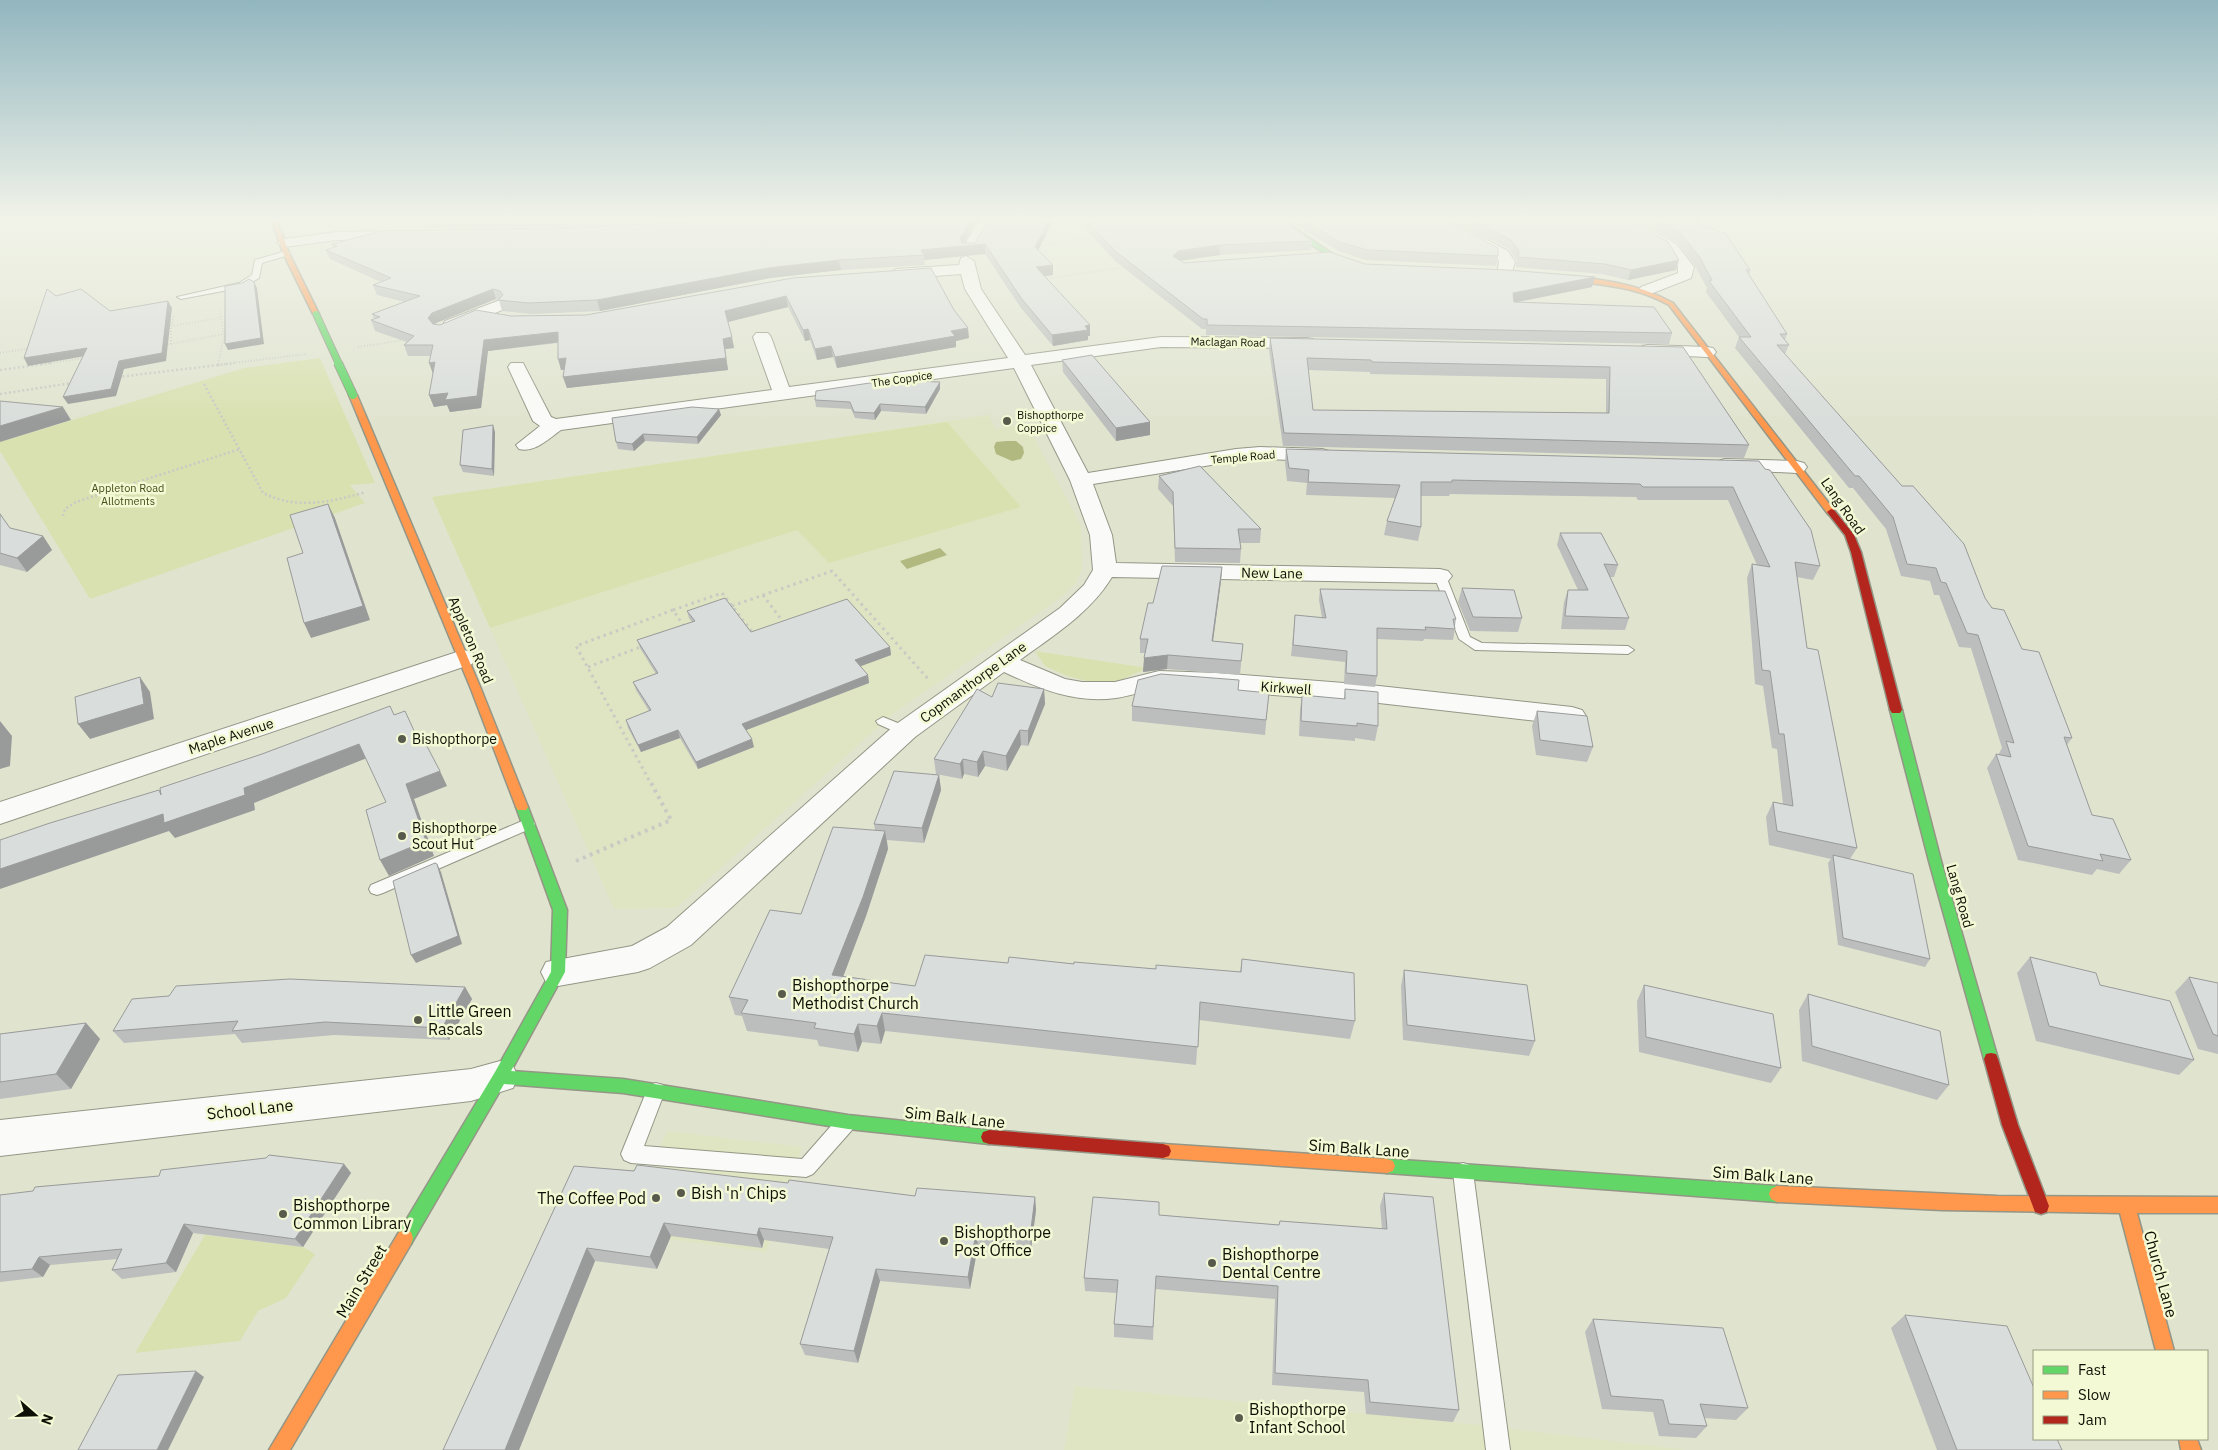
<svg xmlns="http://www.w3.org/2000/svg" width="2218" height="1450" font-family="'IBM Plex Sans',sans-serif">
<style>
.built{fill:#dfe5c2}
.green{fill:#d9e1b1}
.water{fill:#b1b981}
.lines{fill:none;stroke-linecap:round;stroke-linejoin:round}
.lane-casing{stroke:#949686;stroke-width:2}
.street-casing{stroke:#949686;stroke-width:2}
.fast-casing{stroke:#949686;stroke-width:3}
.slow-casing{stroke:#949686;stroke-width:3}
.jam-casing{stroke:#949686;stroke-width:3}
.path-far3{stroke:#c9cac4;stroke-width:2;stroke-dasharray:1 2;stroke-linecap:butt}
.path-far2{stroke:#c9cac4;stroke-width:2.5;stroke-dasharray:2 2.5;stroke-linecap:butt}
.path-far1{stroke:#c9cac4;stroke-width:3;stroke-dasharray:2.5 4;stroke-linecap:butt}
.path{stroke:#c9cac4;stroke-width:4;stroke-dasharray:3 4.5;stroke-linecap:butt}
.lane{fill:#fafbf8;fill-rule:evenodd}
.street{fill:#fafbf8;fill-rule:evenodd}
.fast{fill:#63d668;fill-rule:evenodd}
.slow{fill:#ff974d;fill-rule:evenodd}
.jam{fill:#b3261e;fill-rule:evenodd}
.fast-bridge-far1-casing{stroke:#949686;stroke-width:8;stroke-linecap:butt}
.fast-bridge-casing{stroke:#949686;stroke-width:10;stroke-linecap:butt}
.fast-bridge-far1{stroke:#63d668;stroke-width:6}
.fast-bridge{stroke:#63d668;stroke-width:8}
.wall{fill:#bbbebc;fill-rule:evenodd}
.shaded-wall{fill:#989b99}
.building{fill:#d9dddb;stroke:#989b99;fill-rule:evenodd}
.poi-dot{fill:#585a4c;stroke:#f3f9d4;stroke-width:2}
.labels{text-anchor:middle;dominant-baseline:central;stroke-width:5;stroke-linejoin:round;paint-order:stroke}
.far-street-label{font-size:11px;fill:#0f1005;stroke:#f3f9d4}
.far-poi-label{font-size:11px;fill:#0f1005;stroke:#f3f9d4;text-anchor:start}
.far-park-label{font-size:11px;fill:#474d18;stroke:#f3f9d4}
.street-label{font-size:14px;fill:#0f1005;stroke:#f3f9d4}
.poi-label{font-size:14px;fill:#0f1005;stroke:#f3f9d4;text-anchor:start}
.near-poi-label{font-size:16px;fill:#0f1005;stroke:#f3f9d4;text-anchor:start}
.near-street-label{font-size:16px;fill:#0f1005;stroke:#f3f9d4}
</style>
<rect width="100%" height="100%" fill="#e0e4cf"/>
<g class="built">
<path d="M 989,415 L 995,429 L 1027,425 L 1081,525 L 1082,568 L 1076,583 L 1060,598 L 894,713 L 676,908 L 614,909 L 432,497 Z"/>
<path d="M 667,1131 L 802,1147 L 766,1252 L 621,1233 Z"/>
<path d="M 1075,1386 L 1453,1422 L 1687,1450 L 1064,1450 Z"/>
</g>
<g class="green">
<path d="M 320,358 L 375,483 L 350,485 L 365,503 L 90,599 L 0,451 L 0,442 L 244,368 Z"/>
<path d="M 947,422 L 1021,507 L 829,563 L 797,530 L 490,628 L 432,497 Z"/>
<path d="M 1035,651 L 1148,668 L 1118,681 L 1095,683 L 1067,676 L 1045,666 Z"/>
<path d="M 205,1235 L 303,1247 L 315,1254 L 286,1298 L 258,1311 L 240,1341 L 135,1353 Z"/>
</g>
<g class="water">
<path d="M 1007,441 L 1016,441 L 1023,447 L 1024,453 L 1021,459 L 1012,461 L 996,454 L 994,447 L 996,442 Z"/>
<path d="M 940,548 L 947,555 L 907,569 L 900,561 Z"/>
</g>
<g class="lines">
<defs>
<g id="lane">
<path d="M 286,251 L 290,253 L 289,255 L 262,263 L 259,278 L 244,287 L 181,299 L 177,297 L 239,283 L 252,275 L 255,260 Z"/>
<path d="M 1440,572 L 1446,576 L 1470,637 L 1482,643 L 1628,646 L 1634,650 L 1628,654 L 1475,650 L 1459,639 L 1434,576 Z"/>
<path d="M 883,717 L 910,728 L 912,731 L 905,736 L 878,724 L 876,721 Z"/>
<path d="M 527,819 L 532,820 L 535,824 L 532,828 L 383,893 L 377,895 L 371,893 L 369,889 L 371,885 Z"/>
<path d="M 656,1083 L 663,1085 L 665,1091 L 644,1146 L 802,1159 L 838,1118 L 845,1115 L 852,1118 L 855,1124 L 852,1130 L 813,1174 L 806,1177 L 631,1163 L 624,1160 L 621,1154 L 649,1085 Z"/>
<path d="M 1463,1163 L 1470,1165 L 1473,1172 L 1510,1450 L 1486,1450 L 1453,1172 L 1456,1165 Z"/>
</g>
<g id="street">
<path d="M 980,219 L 994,219 L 974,252 L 964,252 L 962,249 Z"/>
<path d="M 1428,219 L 1446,219 L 1508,251 L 1515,262 L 1511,276 L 1499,276 L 1497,273 L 1499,262 L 1497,257 Z"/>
<path d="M 1616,219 L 1633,219 L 1676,244 L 1694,267 L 1691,278 L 1653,293 L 1641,293 L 1639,290 L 1641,287 L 1678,273 L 1678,267 L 1666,250 Z"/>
<path d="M 402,231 L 409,235 L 407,238 L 337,240 L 284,247 L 277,243 L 284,239 L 337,232 Z"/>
<path d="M 966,256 L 974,261 L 981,289 L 1025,355 L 1161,337 L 1307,338 L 1313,339 L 1316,343 L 1313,347 L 1307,348 L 1161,347 L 1031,365 L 1088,473 L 1236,449 L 1260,447 L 1322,449 L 1329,451 L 1332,455 L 1329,459 L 1322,461 L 1260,459 L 1236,461 L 1093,484 L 1112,535 L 1116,563 L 1440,569 L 1448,571 L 1452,576 L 1448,581 L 1440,583 L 1112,577 C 1090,613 1054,635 1020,660 L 1065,679 L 1082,682 L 1115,682 L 1159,671 L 1217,673 L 1370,685 L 1572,707 L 1582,710 L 1586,716 L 1582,722 L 1572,725 L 1370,702 L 1166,687 C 1149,688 1133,696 1116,698 C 1076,704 1040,689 1004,672 L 915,737 L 691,945 L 650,968 L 638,972 L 558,986 L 546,982 L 541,972 L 546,962 L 632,946 L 667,927 L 895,725 L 1060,608 L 1084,585 L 1093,570 L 1090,535 L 1070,480 L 1014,368 L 561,430 C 548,439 535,453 519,449 L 516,445 L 540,426 L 533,421 L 508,367 L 511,363 L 523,363 L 551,417 L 556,419 L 772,390 L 753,337 L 756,333 L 768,333 L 771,337 L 789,387 L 1008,358 L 965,289 L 961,274 L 896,279 L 888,274 L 896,269 L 959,265 L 961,258 Z"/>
<path d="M 508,297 L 514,299 L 516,302 L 514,305 L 457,329 L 445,329 L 443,325 L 445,321 Z"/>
<path d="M 1648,345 L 1707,347 L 1713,348 L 1716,352 L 1713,356 L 1707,357 L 1642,354 L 1639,350 L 1642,346 Z"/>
<path d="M 1725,459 L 1797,461 L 1804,463 L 1807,467 L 1804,471 L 1797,473 L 1718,469 L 1715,465 L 1718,461 Z"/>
<path d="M 463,650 L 472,652 L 476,658 L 472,664 L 0,824 L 0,802 Z"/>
<path d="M 500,1061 L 513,1066 L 518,1077 L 513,1088 L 471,1101 L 0,1156 L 0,1120 L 471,1069 Z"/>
</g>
<g id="fast">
<path d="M 1285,224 L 1289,224 L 1334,255 L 1364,266 C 1350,274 1298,236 1285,226 Z"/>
<path d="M 1896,706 L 1902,710 L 1941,861 L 1998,1059 L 1996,1064 L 1991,1065 L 1986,1064 L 1984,1059 L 1929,861 L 1890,710 Z"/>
<path d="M 522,803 L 526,804 L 528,807 L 567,910 L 565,972 L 511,1071 L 623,1079 L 848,1115 L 989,1130 L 995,1132 L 997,1137 L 995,1142 L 989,1144 L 848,1129 L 623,1093 L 504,1084 L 411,1244 L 405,1246 L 399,1244 L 397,1238 L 399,1232 L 495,1072 L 551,972 L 553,910 L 516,807 L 518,804 Z"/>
<path d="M 1387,1159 L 1777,1186 L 1783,1189 L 1785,1194 L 1783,1199 L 1777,1202 L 1387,1173 L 1381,1171 L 1379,1166 L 1381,1161 Z"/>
</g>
<g id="slow">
<path d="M 271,219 L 277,219 L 289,253 L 319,314 L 318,315 L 313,314 L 283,253 Z"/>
<path d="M 1556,275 C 1597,279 1636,282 1673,303 L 1834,510 L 1834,514 L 1828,514 L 1669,305 C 1628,283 1597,286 1554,278 L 1553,277 Z"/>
<path d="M 350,393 L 357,395 L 481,689 L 528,807 L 526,810 L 518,810 L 516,807 L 471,689 L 349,395 Z"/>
<path d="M 1163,1144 L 1387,1159 L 1393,1161 L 1395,1166 L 1393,1171 L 1387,1173 L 1163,1158 L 1157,1156 L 1155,1151 L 1157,1146 Z"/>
<path d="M 1777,1186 L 1997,1196 L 2218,1197 L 2218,1213 L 2137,1213 L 2174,1351 L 2156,1351 L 2120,1213 L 1942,1210 L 1777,1202 L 1771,1199 L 1769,1194 L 1771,1189 Z"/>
<path d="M 405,1230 L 411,1232 L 413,1238 L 411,1244 L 290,1450 L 269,1450 L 399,1232 Z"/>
<path d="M 2179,1439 L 2197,1439 L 2201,1450 L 2181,1450 Z"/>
</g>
<g id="jam">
<path d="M 1831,509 L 1834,510 L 1854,535 L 1861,552 L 1902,710 L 1900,713 L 1892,713 L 1890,710 L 1851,552 L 1845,535 L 1827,512 Z"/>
<path d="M 1991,1053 L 1996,1054 L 1998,1059 L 2018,1125 L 2049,1206 L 2047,1212 L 2041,1214 L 2035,1212 L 2002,1125 L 1984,1059 L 1986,1054 Z"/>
<path d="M 989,1130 L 1163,1144 L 1169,1146 L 1171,1151 L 1169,1156 L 1163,1158 L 989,1144 L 983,1142 L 981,1137 L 983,1132 Z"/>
</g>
</defs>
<use href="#lane" class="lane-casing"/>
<use href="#street" class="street-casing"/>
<use href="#fast" class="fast-casing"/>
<use href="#slow" class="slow-casing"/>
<use href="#jam" class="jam-casing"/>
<g class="path-far3">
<path d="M 1037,246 L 1098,238"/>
<path d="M 1044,279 L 1127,267"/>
<path d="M 166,325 L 173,323"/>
<path d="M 171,326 L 220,318"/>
<path d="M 171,344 L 171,326 L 174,315"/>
<path d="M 165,345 L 224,334"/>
<path d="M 358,347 L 404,340"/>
<path d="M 0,353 L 31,348"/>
<path d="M 42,364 L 85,358"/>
<path d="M 218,364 L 224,337 L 220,309"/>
<path d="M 224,364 L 307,354"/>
</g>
<g class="path-far2">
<path d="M 218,366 L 219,363"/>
<path d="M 0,370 L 51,363"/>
<path d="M 118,377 L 235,363"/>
<path d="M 204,384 L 263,493 C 298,510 330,502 366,492"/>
<path d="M 0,394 L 72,383"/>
<path d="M 63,516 L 65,509 L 76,502 L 240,449"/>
</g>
<g class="path-far1">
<path d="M 763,595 L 783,622"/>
<path d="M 732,606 L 832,571 L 930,681"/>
<path d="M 673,610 L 722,593 L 753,633 L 755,632"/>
<path d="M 588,667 L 643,646"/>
<path d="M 649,780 L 576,646 L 673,610 L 685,628"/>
</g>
<path class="path" d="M 576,861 L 671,820 L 649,779"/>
<use href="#lane" class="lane"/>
<use href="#street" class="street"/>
<use href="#fast" class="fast"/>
<use href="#slow" class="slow"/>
<use href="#jam" class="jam"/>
<defs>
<path id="fast-bridge-far1" d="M 316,314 L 339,364"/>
<path id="fast-bridge" d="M 338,363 L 353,395"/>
</defs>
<use href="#fast-bridge-far1" class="fast-bridge-far1-casing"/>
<use href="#fast-bridge" class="fast-bridge-casing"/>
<use href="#fast-bridge-far1" class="fast-bridge-far1"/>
<use href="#fast-bridge" class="fast-bridge"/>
</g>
<g class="wall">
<path d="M 424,219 L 712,219 L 561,226 L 427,228 Z"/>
<path d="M 978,219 L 963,243 L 975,243 L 1038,251 L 1053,265 L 1053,275 L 1044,276 L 1090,325 L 1090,336 L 1088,336 L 1088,340 L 1053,346 L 1021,308 L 985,254 L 924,260 L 925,265 L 841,270 L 770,278 L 600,311 L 532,314 L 502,311 L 499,300 L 496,299 L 436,323 L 435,325 L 440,325 L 511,316 L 586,315 L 793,278 L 969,338 L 956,341 L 956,347 L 837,368 L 833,357 L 817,360 L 810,340 L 805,341 L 788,307 L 728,322 L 734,348 L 725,349 L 728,370 L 567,388 L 563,377 L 564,370 L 561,370 L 558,343 L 488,351 L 481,408 L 450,412 L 447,405 L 434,407 L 429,395 L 433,374 L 431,356 L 408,356 L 404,345 L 407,342 L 375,331 L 371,320 L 374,319 L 372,314 L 405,302 L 377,295 L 373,285 L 381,282 L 330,259 L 326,250 L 334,247 L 332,244 L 558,228 Z"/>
<path d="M 1077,219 L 1444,219 L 1498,256 L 1496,266 L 1366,260 L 1338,251 L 1287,219 L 1283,221 L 1312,241 L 1311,250 L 1220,255 L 1180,261 L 1184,263 L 1365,264 L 1592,287 L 1519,302 L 1672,333 L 1669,344 L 1206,335 L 1206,329 L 1202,329 L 1115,261 Z"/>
<path d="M 1450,219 L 1631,219 L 1679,260 L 1676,270 L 1628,280 L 1602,274 L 1516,267 L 1517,261 L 1509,249 Z"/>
<path d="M 1637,219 L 1701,219 L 1699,223 L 1750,270 L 1749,275 L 1787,334 L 1785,340 L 1789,345 L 1785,354 L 1985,598 L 1992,608 L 2022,649 L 2072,738 L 2067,745 L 2092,815 L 2131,860 L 2119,874 L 2097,869 L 2092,875 L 2018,860 L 1987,768 L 1996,754 L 1998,755 L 2002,748 L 1971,648 L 1959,647 L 1939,595 L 1934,595 L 1930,581 L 1901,576 L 1886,529 L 1853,488 L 1849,488 L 1735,348 L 1739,337 L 1706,292 L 1707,288 L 1695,266 L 1677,242 Z"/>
<path d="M 1270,338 L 1683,347 L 1749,445 L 1744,458 L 1283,446 L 1269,350 ZM 1308,370 L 1370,372 L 1370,374 L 1606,379 L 1606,413 L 1313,410 Z"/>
<path d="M 1062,360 L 1150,435 L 1116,441 L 1063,372 Z"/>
<path d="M 940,389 L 926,414 L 881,411 L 875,420 L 855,418 L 851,409 L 816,407 L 815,400 Z"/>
<path d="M 692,407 L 721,415 L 698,444 L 645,441 L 634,451 L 618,449 L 616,442 Z"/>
<path d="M 495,432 L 494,476 L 463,472 L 460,465 Z"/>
<path d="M 1286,449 L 1759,461 L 1820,566 L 1813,580 L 1797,577 L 1807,648 L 1857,848 L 1850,859 L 1930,959 L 1925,967 L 1838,945 L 1828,863 L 1831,859 L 1769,845 L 1766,817 L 1773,802 L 1783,804 L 1777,749 L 1772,748 L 1763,686 L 1755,684 L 1747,578 L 1752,564 L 1757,565 L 1728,500 L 1638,500 L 1636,497 L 1450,494 L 1449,496 L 1421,496 L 1421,527 L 1418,541 L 1384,535 L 1387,521 L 1395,498 L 1306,495 L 1307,483 L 1287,481 L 1285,462 Z"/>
<path d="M 1159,476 L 1261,529 L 1260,543 L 1240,543 L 1241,549 L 1240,563 L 1175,562 L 1173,506 L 1158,489 Z"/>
<path d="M 0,513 L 10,529 L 43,536 L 52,550 L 27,572 L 0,565 Z"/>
<path d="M 1560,533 L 1618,565 L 1614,577 L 1610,577 L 1629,618 L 1625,630 L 1561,629 L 1564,602 L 1568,590 L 1578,590 L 1557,545 Z"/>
<path d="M 1222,567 L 1221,581 L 1213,641 L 1243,644 L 1240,675 L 1167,669 L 1143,672 L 1145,653 L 1140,653 L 1140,639 L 1153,603 Z"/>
<path d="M 1462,588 L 1522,618 L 1518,632 L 1470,631 L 1458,602 Z"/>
<path d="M 1320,589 L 1456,619 L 1455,626 L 1455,629 L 1453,640 L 1424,639 L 1423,641 L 1377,639 L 1377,676 L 1375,687 L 1344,684 L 1345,662 L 1291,656 L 1295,615 L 1322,618 L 1319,600 Z"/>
<path d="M 687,611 L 751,632 L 890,647 L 891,655 L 860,666 L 868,675 L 869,683 L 746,730 L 754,747 L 698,769 L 680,738 L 641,752 L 628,728 L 626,720 L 649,711 L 636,690 L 633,682 L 656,674 L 640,648 L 637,640 L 692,622 L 689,618 Z"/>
<path d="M 1044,689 L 1045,704 L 1028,746 L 1021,745 L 1007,771 L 985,766 L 978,777 L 964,774 L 962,779 L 936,774 L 934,759 L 992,697 Z"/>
<path d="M 1345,689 L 1378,726 L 1375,741 L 1355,738 L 1355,741 L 1299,736 L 1300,710 L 1302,695 L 1344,699 Z"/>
<path d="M 1269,693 L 1265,735 L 1132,721 L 1132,706 Z"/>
<path d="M 1537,711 L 1593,747 L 1587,762 L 1536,755 L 1532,726 Z"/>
<path d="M 939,775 L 941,790 L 924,843 L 887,840 L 888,849 L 866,916 L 843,976 L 915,986 L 1008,963 L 1074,964 L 1156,969 L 1240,972 L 1242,959 L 1355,1021 L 1350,1039 L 1199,1020 L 1196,1065 L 885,1031 L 881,1044 L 862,1042 L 858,1052 L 819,1046 L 817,1040 L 747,1031 L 742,1016 L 735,1015 L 729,997 L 875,830 L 874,824 Z"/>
<path d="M 2030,957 L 2100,985 L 2194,1060 L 2179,1075 L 2036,1041 L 2017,973 Z"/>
<path d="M 1404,970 L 1535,1041 L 1529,1056 L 1403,1040 L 1401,986 Z"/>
<path d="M 2189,977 L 2218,983 L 2218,1054 L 2198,1049 L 2175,992 Z"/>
<path d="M 1644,985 L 1781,1068 L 1771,1083 L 1639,1052 L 1637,1001 Z"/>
<path d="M 465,987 L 472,999 L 449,1040 L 334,1035 L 242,1043 L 235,1034 L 124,1043 L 113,1031 Z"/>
<path d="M 1808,994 L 1949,1085 L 1937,1100 L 1802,1061 L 1799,1010 Z"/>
<path d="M 86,1023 L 100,1039 L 71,1089 L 0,1099 L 0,1034 Z"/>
<path d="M 344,1164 L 351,1173 L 303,1247 L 193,1233 L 176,1272 L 122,1279 L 112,1270 L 117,1259 L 50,1265 L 43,1277 L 0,1282 L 0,1195 Z"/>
<path d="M 574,1166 L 788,1183 L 915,1196 L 1035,1197 L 1036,1210 L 1031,1249 L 978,1246 L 970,1289 L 880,1281 L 858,1363 L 805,1355 L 800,1344 L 829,1249 L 764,1240 L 762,1248 L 671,1236 L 657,1269 L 595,1261 L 519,1450 L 443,1450 Z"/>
<path d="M 1384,1193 L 1459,1410 L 1453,1422 L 1366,1414 L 1364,1392 L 1272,1385 L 1275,1299 L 1155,1289 L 1153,1340 L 1114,1337 L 1114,1324 L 1117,1293 L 1085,1291 L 1084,1278 L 1159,1215 L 1279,1225 L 1280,1221 L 1382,1229 L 1380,1206 Z"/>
<path d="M 1905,1315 L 2062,1450 L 1937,1450 L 1891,1328 Z"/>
<path d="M 1593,1319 L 1748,1408 L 1736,1420 L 1704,1418 L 1707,1426 L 1696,1438 L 1659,1436 L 1653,1412 L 1602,1409 L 1585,1332 Z"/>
</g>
<g class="shaded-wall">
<path d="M 971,219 L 978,219 L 962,246 L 985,244 L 985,254 L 924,260 L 924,255 L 921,250 L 960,238 Z"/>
<path d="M 1049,219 L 1054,219 L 1035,257 L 1035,247 Z"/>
<path d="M 1688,219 L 1701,219 L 1699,226 Z"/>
<path d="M 1220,245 L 1220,255 L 1178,261 L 1173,256 L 1178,251 Z"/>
<path d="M 839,260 L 841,270 L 770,278 L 600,311 L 597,300 L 768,268 Z"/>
<path d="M 1679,260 L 1676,270 L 1628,280 L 1631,270 Z"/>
<path d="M 1053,265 L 1053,275 L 1037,277 L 1036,267 Z"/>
<path d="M 1595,277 L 1592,287 L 1511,303 L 1513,293 Z"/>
<path d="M 254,282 L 257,288 L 264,344 L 228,350 L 225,344 Z"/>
<path d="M 493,289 L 496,299 L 436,323 L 432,329 L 428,318 L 432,313 Z"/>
<path d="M 786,296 L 788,307 L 728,322 L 725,311 Z"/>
<path d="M 168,301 L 172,308 L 166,361 L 124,369 L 116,396 L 68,404 L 63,397 L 119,361 Z"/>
<path d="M 1090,325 L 1090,336 L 1088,336 L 1088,340 L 1053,346 L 1052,335 Z"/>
<path d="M 968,328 L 969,338 L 956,341 L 956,347 L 837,368 L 835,357 L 951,331 Z"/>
<path d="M 808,329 L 810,340 L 805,341 L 803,330 Z"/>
<path d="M 558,332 L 561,342 L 488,351 L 481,408 L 450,412 L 447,405 L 434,407 L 429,395 L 448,393 L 484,340 Z"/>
<path d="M 732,337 L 734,348 L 725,349 L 728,370 L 567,388 L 563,377 L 723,339 Z"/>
<path d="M 831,346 L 833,357 L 817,360 L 815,349 Z"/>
<path d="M 87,348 L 91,355 L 28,366 L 24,358 Z"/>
<path d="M 566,358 L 569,369 L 561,370 L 558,359 Z"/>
<path d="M 435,362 L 433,374 L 429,363 Z"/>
<path d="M 940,382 L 940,389 L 926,414 L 925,407 Z"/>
<path d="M 880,404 L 881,411 L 875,420 L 874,413 Z"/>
<path d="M 63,407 L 71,420 L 0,442 L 0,426 Z"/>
<path d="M 719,409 L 721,415 L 698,444 L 697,437 Z"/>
<path d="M 1150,422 L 1150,435 L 1116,441 L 1116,428 Z"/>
<path d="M 493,425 L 495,432 L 494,476 L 492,469 Z"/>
<path d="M 643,434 L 645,441 L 634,451 L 632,444 Z"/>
<path d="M 328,504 L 335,518 L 370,620 L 311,638 L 304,623 Z"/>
<path d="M 43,536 L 52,550 L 27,572 L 17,558 Z"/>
<path d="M 1222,567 L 1221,581 L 1211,656 L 1212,641 Z"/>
<path d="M 890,647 L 891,655 L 856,668 L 855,660 Z"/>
<path d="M 1168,655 L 1167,669 L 1143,672 L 1144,658 Z"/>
<path d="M 868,675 L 869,683 L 744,731 L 742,724 Z"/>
<path d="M 140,677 L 150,692 L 154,719 L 90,739 L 78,724 Z"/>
<path d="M 1044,689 L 1045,704 L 1028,746 L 1028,731 Z"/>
<path d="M 0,721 L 12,736 L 10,766 L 0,769 Z"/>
<path d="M 678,730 L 680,738 L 641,752 L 638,745 Z"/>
<path d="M 1020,730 L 1021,745 L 1007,771 L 1006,756 Z"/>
<path d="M 752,739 L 754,747 L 698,769 L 696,762 Z"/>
<path d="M 359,744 L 367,758 L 254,803 L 255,810 L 175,838 L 169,831 L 0,889 L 0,869 L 163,814 L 244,788 Z"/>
<path d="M 983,751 L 985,766 L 978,777 L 977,762 Z"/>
<path d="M 963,759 L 964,774 L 962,779 L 960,764 Z"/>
<path d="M 440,771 L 447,786 L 414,799 L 434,856 L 389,876 L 380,860 L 406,784 Z"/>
<path d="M 939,775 L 941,790 L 924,843 L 922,828 Z"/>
<path d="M 885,831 L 888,849 L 866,916 L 837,993 L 832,975 Z"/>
<path d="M 437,864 L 441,872 L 462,944 L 416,963 L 411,955 Z"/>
<path d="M 465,987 L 472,999 L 449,1040 L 442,1028 Z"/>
<path d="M 882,1013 L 885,1031 L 881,1044 L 877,1026 Z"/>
<path d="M 86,1023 L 100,1039 L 71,1089 L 56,1074 Z"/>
<path d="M 858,1024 L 862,1042 L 858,1052 L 854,1034 Z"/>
<path d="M 344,1164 L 351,1173 L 303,1247 L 295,1239 Z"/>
<path d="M 1035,1197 L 1036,1210 L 1031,1249 L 1030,1237 Z"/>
<path d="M 664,1223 L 671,1236 L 657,1269 L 650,1257 Z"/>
<path d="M 184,1224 L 193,1233 L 176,1272 L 166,1263 Z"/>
<path d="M 759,1228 L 764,1240 L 762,1248 L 757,1235 Z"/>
<path d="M 976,1233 L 978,1246 L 970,1289 L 968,1277 Z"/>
<path d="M 587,1248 L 595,1261 L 519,1450 L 505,1450 Z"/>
<path d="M 39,1257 L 50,1265 L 43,1277 L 32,1269 Z"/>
<path d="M 876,1269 L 880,1281 L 858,1363 L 854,1351 Z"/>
<path d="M 196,1371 L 204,1377 L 168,1450 L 157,1450 Z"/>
</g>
<g class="building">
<path d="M 764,219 L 971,219 L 960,238 L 962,243 L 975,243 L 989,219 L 1049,219 L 1035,247 L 1053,265 L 1036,267 L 1090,325 L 1085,326 L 1088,330 L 1052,335 L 1021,298 L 985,244 L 921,250 L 924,255 L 839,260 L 768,268 L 597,300 L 528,303 L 498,300 L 503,295 L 500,291 L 493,289 L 432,313 L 428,318 L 433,324 L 440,325 L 476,310 L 511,316 L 586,315 L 793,278 L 931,268 L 954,310 L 968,328 L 951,331 L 955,336 L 835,357 L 831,346 L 815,349 L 808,329 L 803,330 L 786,296 L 725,311 L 732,337 L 723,339 L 726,358 L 563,377 L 566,358 L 558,359 L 558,332 L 484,340 L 477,396 L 445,400 L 448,393 L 429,395 L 435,362 L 429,363 L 433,345 L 404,345 L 414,336 L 371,320 L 380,317 L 372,314 L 420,296 L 373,285 L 391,278 L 326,250 L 337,246 L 332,244 L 381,231 L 558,228 Z"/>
<path d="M 1085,219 L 1281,219 L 1312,241 L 1220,245 L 1178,251 L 1173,256 L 1184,263 L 1330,252 L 1365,264 L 1507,270 L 1595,277 L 1513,293 L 1514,302 L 1654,307 L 1672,333 L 1207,325 L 1207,319 L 1203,319 L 1115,251 Z"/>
<path d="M 1302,219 L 1444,219 L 1498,248 L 1498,256 L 1368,250 L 1339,242 Z"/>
<path d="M 1470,219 L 1631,219 L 1668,242 L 1679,260 L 1631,270 L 1605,264 L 1518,257 L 1519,251 L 1511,240 Z"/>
<path d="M 1656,219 L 1688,219 L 1726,234 L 1750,270 L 1746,270 L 1787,334 L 1780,334 L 1789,345 L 1777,345 L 1902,486 L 1913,486 L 1964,544 L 1985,598 L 1992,608 L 2004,610 L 2022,649 L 2039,652 L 2072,738 L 2064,737 L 2092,815 L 2113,819 L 2131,860 L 2100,854 L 2103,861 L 2028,846 L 1996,754 L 2011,757 L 2006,741 L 2014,743 L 1978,635 L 1967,633 L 1946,583 L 1941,582 L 1936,568 L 1907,564 L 1893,517 L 1859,476 L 1855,476 L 1739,337 L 1751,337 L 1709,281 L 1712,280 L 1699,256 L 1680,233 Z"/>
<path d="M 249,279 L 254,282 L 261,338 L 225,344 L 225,286 L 242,283 Z"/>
<path d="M 47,289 L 56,296 L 81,289 L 110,311 L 168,301 L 162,353 L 119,361 L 111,389 L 63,397 L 87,348 L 24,358 Z"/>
<path d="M 1270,338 L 1683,347 L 1749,445 L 1284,433 ZM 1307,358 L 1371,360 L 1372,362 L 1610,367 L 1609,413 L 1313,410 Z"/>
<path d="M 1092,355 L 1150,422 L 1116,428 L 1062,360 Z"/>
<path d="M 890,380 L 940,382 L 925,407 L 880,404 L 874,413 L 854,412 L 850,402 L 815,400 L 816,391 Z"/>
<path d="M 0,401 L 63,407 L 0,426 Z"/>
<path d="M 692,407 L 719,409 L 697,437 L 643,434 L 632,444 L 616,442 L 612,418 Z"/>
<path d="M 493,425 L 492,469 L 460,465 L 463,430 Z"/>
<path d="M 1286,449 L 1759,461 L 1765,469 L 1770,470 L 1811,530 L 1820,566 L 1795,562 L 1807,648 L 1818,650 L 1857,848 L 1777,831 L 1773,802 L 1793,806 L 1784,734 L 1779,734 L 1770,671 L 1762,670 L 1752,564 L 1770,567 L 1733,487 L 1643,487 L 1640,484 L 1452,480 L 1452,482 L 1421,482 L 1421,527 L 1387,521 L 1400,485 L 1308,482 L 1309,470 L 1289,468 Z"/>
<path d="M 1200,466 L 1261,529 L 1238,529 L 1241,549 L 1175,548 L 1173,492 L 1159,476 Z"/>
<path d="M 328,504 L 363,606 L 304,623 L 287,558 L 303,553 L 290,515 Z"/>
<path d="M 0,514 L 10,528 L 43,536 L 17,558 L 0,553 Z"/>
<path d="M 1560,533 L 1601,533 L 1618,565 L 1604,564 L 1629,618 L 1565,616 L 1568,590 L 1588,590 Z"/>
<path d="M 1162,566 L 1222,567 L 1212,641 L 1243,644 L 1241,661 L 1168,655 L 1144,658 L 1148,639 L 1140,639 L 1148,603 L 1153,603 Z"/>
<path d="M 1462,588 L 1514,590 L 1522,618 L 1473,617 Z"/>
<path d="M 1320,589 L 1445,591 L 1456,619 L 1453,619 L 1455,629 L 1425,627 L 1426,630 L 1377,628 L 1377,676 L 1346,673 L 1347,651 L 1293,645 L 1295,615 L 1326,618 Z"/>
<path d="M 725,598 L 751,632 L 847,599 L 890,647 L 855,660 L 868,675 L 742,724 L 752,739 L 696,762 L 678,730 L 638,745 L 626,720 L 651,710 L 633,682 L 658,673 L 637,640 L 695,621 L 687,611 Z"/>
<path d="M 1161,674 L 1239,680 L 1238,690 L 1269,693 L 1266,720 L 1132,706 L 1138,680 Z"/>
<path d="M 140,677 L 144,704 L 78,724 L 75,697 Z"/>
<path d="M 998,683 L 1044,689 L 1028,731 L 1020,730 L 1006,756 L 983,751 L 977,762 L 963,759 L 960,764 L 934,759 L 977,689 L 992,697 Z"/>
<path d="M 1345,689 L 1378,692 L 1378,726 L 1357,723 L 1357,726 L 1301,721 L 1302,695 L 1345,699 Z"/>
<path d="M 390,706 L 394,715 L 405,711 L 416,735 L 420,733 L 440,771 L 406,784 L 426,841 L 380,860 L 366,810 L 386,802 L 359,744 L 244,788 L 245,795 L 164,823 L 163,814 L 0,869 L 0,840 L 50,823 L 159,790 L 161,795 L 160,788 L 262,754 Z"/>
<path d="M 1537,711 L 1587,716 L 1593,747 L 1540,740 Z"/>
<path d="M 894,771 L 939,775 L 922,828 L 874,824 Z"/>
<path d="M 833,827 L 885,831 L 863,897 L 832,975 L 915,986 L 925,955 L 1008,963 L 1009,957 L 1074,964 L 1074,962 L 1156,969 L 1156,965 L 1241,972 L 1242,959 L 1354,973 L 1355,1021 L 1200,1002 L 1198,1047 L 882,1013 L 877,1026 L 858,1024 L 854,1034 L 814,1028 L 816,1023 L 741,1013 L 748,1000 L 729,997 L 770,910 L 801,914 Z"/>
<path d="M 1833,855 L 1913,874 L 1930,959 L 1843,938 Z"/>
<path d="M 435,863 L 437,864 L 458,936 L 411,955 L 393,881 Z"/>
<path d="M 2030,957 L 2096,973 L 2100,985 L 2170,1001 L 2194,1060 L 2049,1026 Z"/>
<path d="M 1404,970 L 1527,985 L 1535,1041 L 1407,1025 Z"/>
<path d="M 2189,977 L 2218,983 L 2218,1036 L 2213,1034 Z"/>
<path d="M 290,979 L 465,987 L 442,1028 L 325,1022 L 232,1031 L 238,1021 L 113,1031 L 132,999 L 169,996 L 176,986 Z"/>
<path d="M 1644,985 L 1773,1014 L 1781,1068 L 1646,1037 Z"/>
<path d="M 1808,994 L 1940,1031 L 1949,1085 L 1812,1046 Z"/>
<path d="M 86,1023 L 56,1074 L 0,1082 L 0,1034 Z"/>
<path d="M 269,1155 L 344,1164 L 295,1239 L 184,1224 L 166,1263 L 112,1270 L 122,1249 L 39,1257 L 32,1269 L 0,1272 L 0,1195 L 33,1191 L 35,1187 L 159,1176 L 161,1170 L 266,1158 Z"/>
<path d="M 637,1165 L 788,1183 L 789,1180 L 915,1196 L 917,1188 L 1035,1197 L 1030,1237 L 976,1233 L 968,1277 L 876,1269 L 854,1351 L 800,1344 L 833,1237 L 759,1228 L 757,1235 L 664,1223 L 650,1257 L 587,1248 L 505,1450 L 443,1450 L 574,1166 L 634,1171 Z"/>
<path d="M 1384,1193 L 1433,1197 L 1459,1410 L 1370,1402 L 1368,1380 L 1275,1373 L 1278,1286 L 1156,1276 L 1153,1327 L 1114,1324 L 1118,1280 L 1084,1278 L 1093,1197 L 1159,1202 L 1159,1215 L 1279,1225 L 1280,1221 L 1387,1229 Z"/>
<path d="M 1905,1315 L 2007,1326 L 2034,1388 L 2034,1439 L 2057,1439 L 2062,1450 L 1957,1450 Z"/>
<path d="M 1593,1319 L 1723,1328 L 1748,1408 L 1700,1404 L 1707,1426 L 1669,1424 L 1663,1400 L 1611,1396 Z"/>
<path d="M 196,1371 L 157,1450 L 78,1450 L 118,1375 Z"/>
</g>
<linearGradient id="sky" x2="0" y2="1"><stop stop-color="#92b6bf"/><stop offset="0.52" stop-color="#f1f3e9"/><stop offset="1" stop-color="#f1f3e9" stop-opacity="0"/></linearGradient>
<rect width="2218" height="422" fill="url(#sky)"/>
<g class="poi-dot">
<circle cx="1007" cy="421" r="5"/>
<circle cx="402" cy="739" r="5"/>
<circle cx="402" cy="836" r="5"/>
<circle cx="782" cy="994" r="5"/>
<circle cx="418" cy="1020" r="5"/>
<circle cx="681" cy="1193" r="5"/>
<circle cx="656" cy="1198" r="5"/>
<circle cx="283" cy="1214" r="5"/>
<circle cx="944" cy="1241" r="5"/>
<circle cx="1212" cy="1263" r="5"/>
<circle cx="1239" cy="1418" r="5"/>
</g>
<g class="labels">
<g class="far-street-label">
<text transform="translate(1228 342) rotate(1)">Maclagan Road</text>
<text transform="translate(902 379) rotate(-8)">The Coppice</text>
<text transform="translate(1243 457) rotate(-5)">Temple Road</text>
</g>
<g class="far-poi-label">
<text x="1017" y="415">Bishopthorpe<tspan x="1017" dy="13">Coppice</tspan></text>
</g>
<g class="far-park-label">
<text x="128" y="488">Appleton Road<tspan x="128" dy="13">Allotments</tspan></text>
</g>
<g class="street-label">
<text transform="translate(1843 506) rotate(55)">Lang Road</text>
<text transform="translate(1272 573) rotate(1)">New Lane</text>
<text transform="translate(471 640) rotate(67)">Appleton Road</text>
<text transform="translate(973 682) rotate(-36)">Copmanthorpe Lane</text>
<text transform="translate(1286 688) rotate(4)">Kirkwell</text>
<text transform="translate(231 736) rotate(-18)">Maple Avenue</text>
<text transform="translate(1960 896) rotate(74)">Lang Road</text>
</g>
<g class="poi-label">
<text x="412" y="739">Bishopthorpe</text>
<text x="412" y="828">Bishopthorpe<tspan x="412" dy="16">Scout Hut</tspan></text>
</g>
<g class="near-poi-label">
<text x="792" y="985">Bishopthorpe<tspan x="792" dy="18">Methodist Church</tspan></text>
<text x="428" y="1011">Little Green<tspan x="428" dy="18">Rascals</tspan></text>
<text x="691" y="1193">Bish 'n' Chips</text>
<text x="646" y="1198" text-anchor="end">The Coffee Pod</text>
<text x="293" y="1205">Bishopthorpe<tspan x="293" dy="18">Common Library</tspan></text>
<text x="954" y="1232">Bishopthorpe<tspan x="954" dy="18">Post Office</tspan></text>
<text x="1222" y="1254">Bishopthorpe<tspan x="1222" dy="18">Dental Centre</tspan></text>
<text x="1249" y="1409">Bishopthorpe<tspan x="1249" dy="18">Infant School</tspan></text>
</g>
<g class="near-street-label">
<text transform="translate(250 1109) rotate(-6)">School Lane</text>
<text transform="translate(955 1117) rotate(6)">Sim Balk Lane</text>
<text transform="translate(1359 1148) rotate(4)">Sim Balk Lane</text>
<text transform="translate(1763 1175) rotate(4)">Sim Balk Lane</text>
<text transform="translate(2161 1274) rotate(75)">Church Lane</text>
<text transform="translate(361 1281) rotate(-59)">Main Street</text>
</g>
</g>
<rect x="2033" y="1350" width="175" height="90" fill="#f3f9d4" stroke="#989c81"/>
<rect x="2043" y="1366" width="25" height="8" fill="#63d668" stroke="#989c81"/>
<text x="2078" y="1375" font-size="15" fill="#0f1005">Fast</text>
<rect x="2043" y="1391" width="25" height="8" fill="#ff974d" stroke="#989c81"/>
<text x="2078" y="1400" font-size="15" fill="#0f1005">Slow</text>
<rect x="2043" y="1416" width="25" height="8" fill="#b3261e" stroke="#989c81"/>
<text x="2078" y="1425" font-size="15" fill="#0f1005">Jam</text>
<g transform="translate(35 1415) rotate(110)" stroke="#f3f9d4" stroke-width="4" paint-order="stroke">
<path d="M0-4L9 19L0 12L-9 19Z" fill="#0f1005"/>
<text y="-8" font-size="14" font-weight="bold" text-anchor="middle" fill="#0f1005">N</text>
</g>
</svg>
